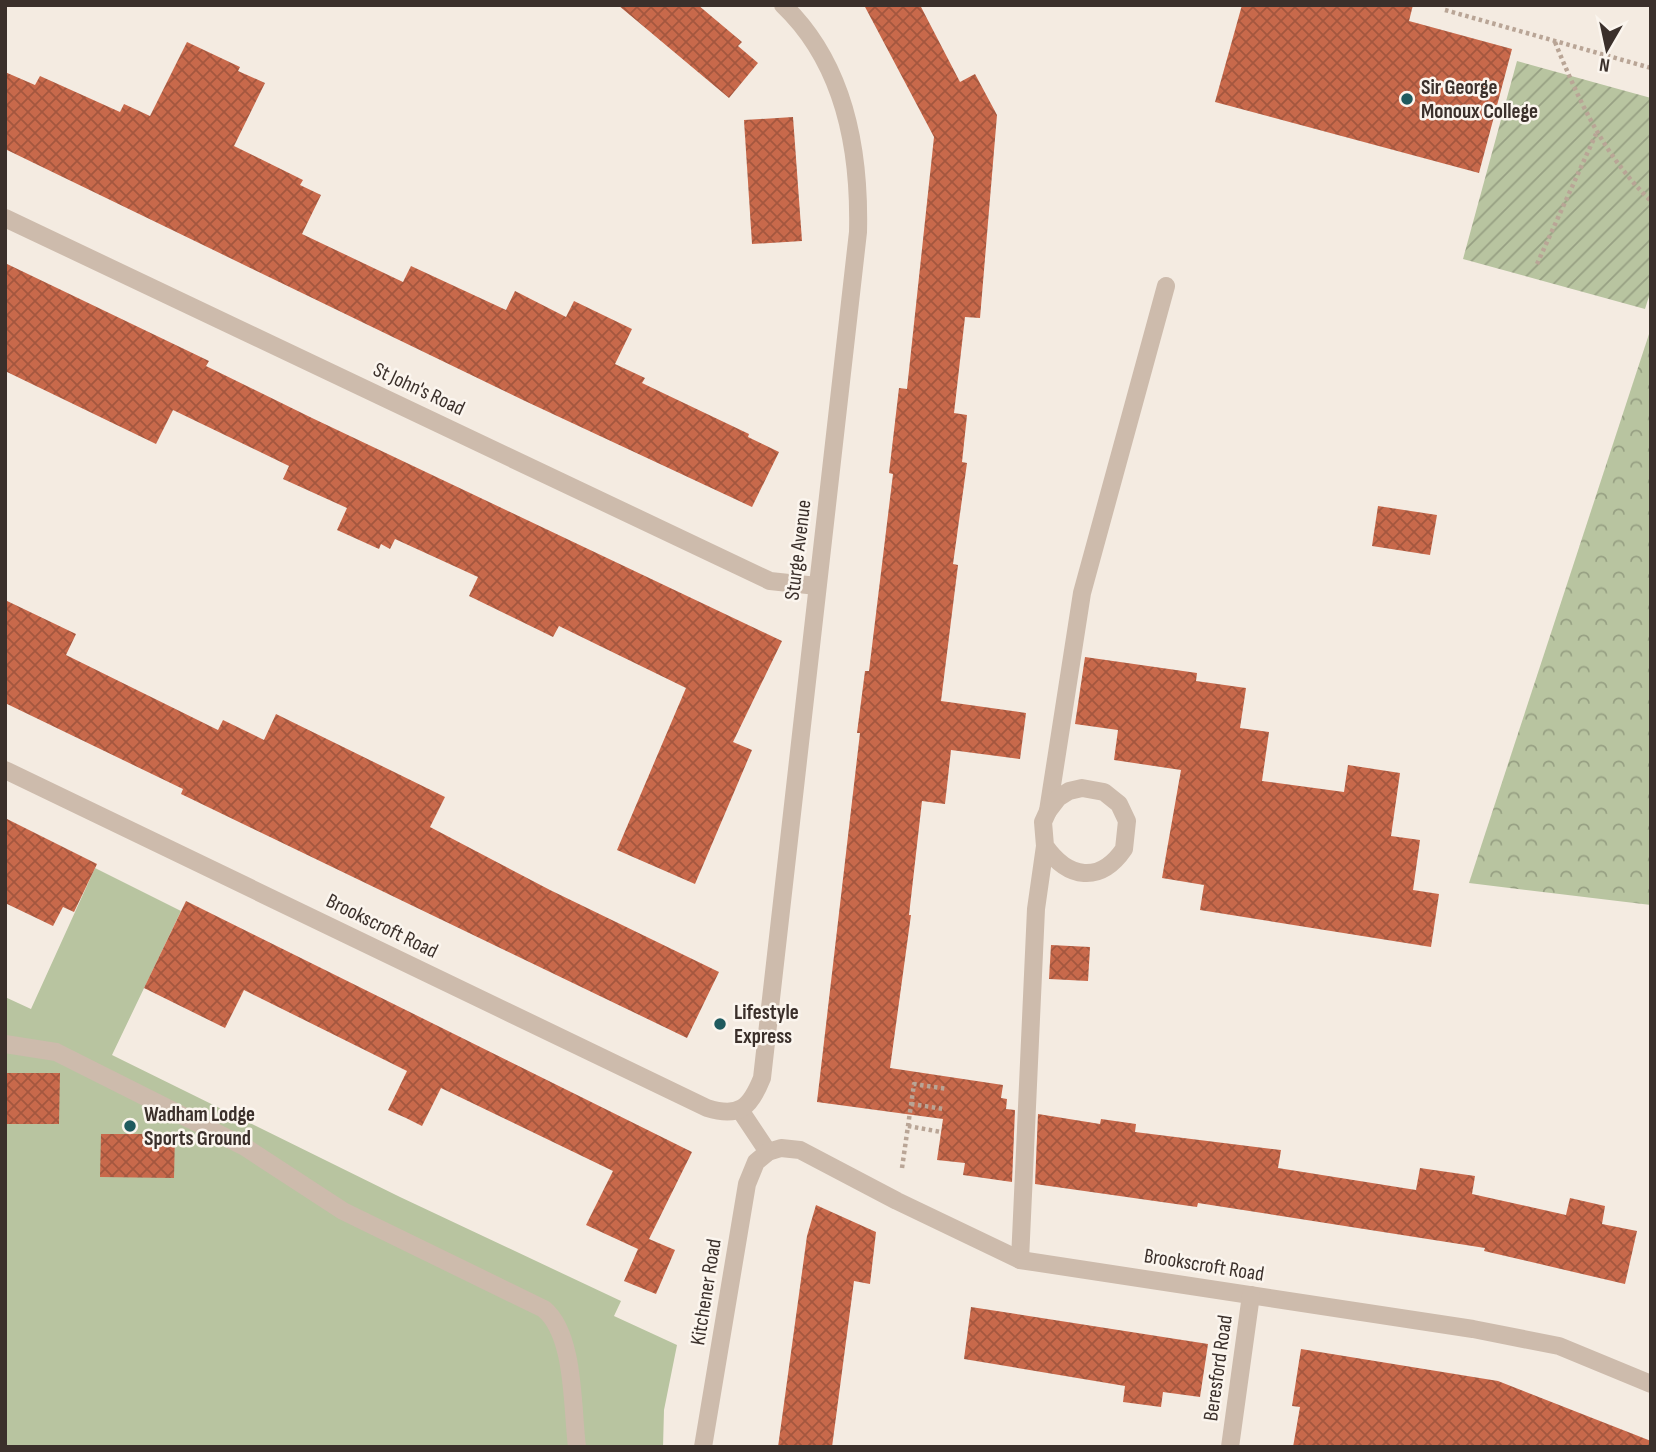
<svg xmlns="http://www.w3.org/2000/svg" width="1656" height="1452" font-family="'Sofia Sans Condensed',sans-serif">
<style>
.forest{fill:url(#forest-crowns)}
.garden{fill:url(#garden-furrows)}
.pitch{fill:#b8c4a0}
.building{fill:url(#building-cross-hatch)}
.lines{fill:none;stroke-linecap:round;stroke-linejoin:round}
.path{stroke:#b9a596;stroke-width:4.5;stroke-dasharray:3.5 3.5;stroke-linecap:butt}
.lane{stroke:#cdbbac;stroke-width:18}
.street{stroke:#cdbbac;stroke-width:18}
.poi-dot{fill:#1f5a5e;stroke:#fbf5ee;stroke-width:2.5}
.labels{text-anchor:middle;dominant-baseline:central;stroke-width:5;stroke-linejoin:round;paint-order:stroke}
.poi-label{font-size:21px;font-weight:bold;fill:#3b302b;stroke:#fbf5ee;text-anchor:start}
.street-label{font-size:21px;fill:#3b302b;stroke:#fbf5ee}
</style>
<defs>
<pattern id="forest-crowns" width="20" height="18" patternUnits="userSpaceOnUse" patternTransform="scale(1.75)"><rect width="20" height="18" fill="#b8c4a0"/><path d="M2 6a3 3 0 1 1 6 0M12 15a3 3 0 1 1 6 0" fill="none" stroke="#97a083"/></pattern>
<pattern id="garden-furrows" width="10" height="10" patternUnits="userSpaceOnUse" patternTransform="scale(1.75)"><rect width="10" height="10" fill="#b8c4a0"/><path d="M-1 1l2-2M0 10L10 0M9 11l2-2" fill="none" stroke="#97a083"/></pattern>
<pattern id="building-cross-hatch" width="8" height="8" patternUnits="userSpaceOnUse" patternTransform="scale(1.75)"><rect width="8" height="8" fill="#c8694b"/><path d="M0 0l8 8M0 8l8-8" fill="none" stroke="#a4573f"/></pattern>
</defs>
<rect width="100%" height="100%" fill="#f4ebe1"/>
<path class="forest" d="M 1651,328 L 1651,905 L 1469,883 Z"/>
<path class="garden" d="M 1517,61 L 1651,98 L 1651,290 L 1645,309 L 1463,259 Z"/>
<path class="pitch" d="M 95,868 L 181,911 L 112,1055 L 400,1197 L 621,1301 L 614,1316 L 677,1345 L 664,1410 L 663,1447 L 5,1447 L 5,997 L 31,1009 Z"/>
<g class="building">
<path d="M 618,5 L 698,5 L 742,42 L 738,46 L 758,63 L 729,98 Z"/>
<path d="M 864,5 L 920,5 L 960,82 L 975,74 L 997,115 L 980,318 L 965,317 L 954,413 L 967,415 L 962,462 L 967,463 L 953,564 L 958,565 L 941,701 L 1026,713 L 1020,759 L 951,750 L 945,804 L 922,801 L 909,915 L 911,915 L 890,1068 L 1003,1085 L 1001,1098 L 1007,1099 L 1006,1109 L 1015,1110 L 1012,1182 L 963,1175 L 965,1163 L 937,1160 L 943,1119 L 817,1102 L 860,733 L 857,733 L 865,671 L 869,671 L 893,474 L 889,473 L 899,388 L 907,389 L 934,137 Z"/>
<path d="M 1242,5 L 1413,5 L 1409,21 L 1512,49 L 1479,173 L 1215,102 Z"/>
<path d="M 187,42 L 240,67 L 238,71 L 265,83 L 234,146 L 303,180 L 300,185 L 321,195 L 302,234 L 403,282 L 411,266 L 506,310 L 515,291 L 566,317 L 574,301 L 632,329 L 615,364 L 645,378 L 642,383 L 749,434 L 748,437 L 779,452 L 752,507 L 525,401 L 5,149 L 5,72 L 35,85 L 40,76 L 120,112 L 124,104 L 150,116 Z"/>
<path d="M 793,117 L 802,241 L 752,244 L 744,120 Z"/>
<path d="M 5,263 L 209,361 L 206,366 L 312,418 L 782,641 L 733,742 L 752,750 L 695,884 L 617,850 L 686,688 L 559,626 L 553,637 L 469,596 L 478,577 L 395,539 L 390,549 L 381,544 L 379,549 L 337,530 L 347,508 L 283,479 L 289,466 L 173,410 L 156,444 L 5,371 Z"/>
<path d="M 1378,506 L 1437,515 L 1430,555 L 1372,546 Z"/>
<path d="M 5,600 L 76,634 L 66,655 L 218,730 L 223,720 L 264,740 L 276,714 L 445,797 L 430,827 L 550,890 L 719,972 L 687,1038 L 181,794 L 183,789 L 5,703 Z"/>
<path d="M 1085,657 L 1197,673 L 1196,681 L 1246,688 L 1240,728 L 1269,732 L 1262,781 L 1344,792 L 1348,765 L 1400,773 L 1391,836 L 1420,840 L 1413,890 L 1439,894 L 1431,947 L 1200,910 L 1204,885 L 1162,878 L 1181,770 L 1114,760 L 1118,730 L 1075,724 Z"/>
<path d="M 5,818 L 97,864 L 74,912 L 63,907 L 53,926 L 5,903 Z"/>
<path d="M 186,901 L 692,1152 L 649,1239 L 675,1250 L 656,1294 L 624,1281 L 638,1249 L 586,1225 L 613,1171 L 441,1088 L 422,1126 L 406,1118 L 388,1110 L 407,1071 L 244,990 L 225,1028 L 144,988 Z"/>
<path d="M 1051,945 L 1090,947 L 1088,981 L 1049,979 Z"/>
<path d="M 5,1073 L 60,1073 L 59,1124 L 5,1124 Z"/>
<path d="M 1038,1114 L 1100,1124 L 1101,1119 L 1136,1124 L 1135,1132 L 1281,1150 L 1278,1168 L 1416,1190 L 1420,1168 L 1475,1176 L 1472,1194 L 1566,1215 L 1570,1198 L 1605,1206 L 1602,1224 L 1637,1231 L 1625,1284 L 1484,1251 L 1485,1248 L 1198,1203 L 1197,1207 L 1035,1184 Z"/>
<path d="M 101,1134 L 175,1134 L 174,1178 L 100,1177 Z"/>
<path d="M 816,1205 L 876,1232 L 870,1284 L 854,1281 L 832,1447 L 778,1447 L 807,1236 Z"/>
<path d="M 971,1307 L 1208,1344 L 1200,1397 L 1163,1392 L 1161,1407 L 1123,1402 L 1125,1386 L 964,1359 Z"/>
<path d="M 1301,1349 L 1498,1381 L 1651,1441 L 1651,1447 L 1293,1447 L 1300,1407 L 1292,1406 Z"/>
</g>
<g class="lines">
<g class="path">
<path d="M 1445,10 L 1651,68"/>
<path d="M 1555,42 C 1579,101 1604,156 1651,201"/>
<path d="M 1537,264 L 1596,134"/>
<path d="M 911,1104 L 944,1109"/>
<path d="M 908,1126 L 941,1132"/>
<path d="M 902,1168 L 914,1084 L 947,1089"/>
</g>
<g class="lane">
<path d="M 1048,811 L 1082,593 L 1166,286"/>
<path d="M 5,1044 L 56,1052 L 245,1147 L 343,1211 L 544,1309 C 575,1335 572,1408 577,1447"/>
<path d="M 740,1110 L 768,1152"/>
<path d="M 1020,1260 L 1036,909 L 1045,846 L 1043,822 L 1048,811 L 1058,798 L 1069,791 L 1082,788 L 1104,792 L 1119,804 L 1127,821 L 1124,849 C 1100,884 1068,879 1045,846"/>
</g>
<g class="street">
<path d="M 5,218 L 770,581 L 817,586"/>
<path d="M 5,770 L 707,1108 C 739,1118 750,1108 762,1078 L 858,232 C 860,150 845,64 783,5"/>
<path d="M 703,1447 L 747,1184 L 756,1162 L 768,1152 L 781,1148 L 800,1150 L 897,1201 L 1020,1260 L 1473,1329 L 1559,1346 L 1651,1384"/>
<path d="M 1230,1447 L 1251,1295"/>
</g>
</g>
<g class="poi-dot">
<circle cx="1407" cy="99" r="7"/>
<circle cx="720" cy="1024" r="7"/>
<circle cx="130" cy="1126" r="7"/>
</g>
<g class="labels">
<g class="poi-label">
<text x="1421" y="87">Sir George<tspan x="1421" dy="24">Monoux College</tspan></text>
<text x="734" y="1012">Lifestyle<tspan x="734" dy="24">Express</tspan></text>
<text x="144" y="1114">Wadham Lodge<tspan x="144" dy="24">Sports Ground</tspan></text>
</g>
<g class="street-label">
<text transform="translate(419 389) rotate(25)">St John's Road</text>
<text transform="translate(798 550) rotate(-83)">Sturge Avenue</text>
<text transform="translate(382 926) rotate(26)">Brookscroft Road</text>
<text transform="translate(1204 1265) rotate(9)">Brookscroft Road</text>
<text transform="translate(706 1292) rotate(-81)">Kitchener Road</text>
<text transform="translate(1218 1368) rotate(-82)">Beresford Road</text>
</g>
</g>
<rect width="1656" height="1452" fill="none" stroke="#3b302b" stroke-width="14"/>
<g transform="translate(1607 49) rotate(189)" stroke="#fbf5ee" stroke-width="5" paint-order="stroke">
<path d="M0-5L12 26L0 18L-12 26Z" fill="#3b302b"/>
<text y="-10" font-size="19" font-weight="bold" text-anchor="middle" fill="#3b302b">N</text>
</g>
</svg>
